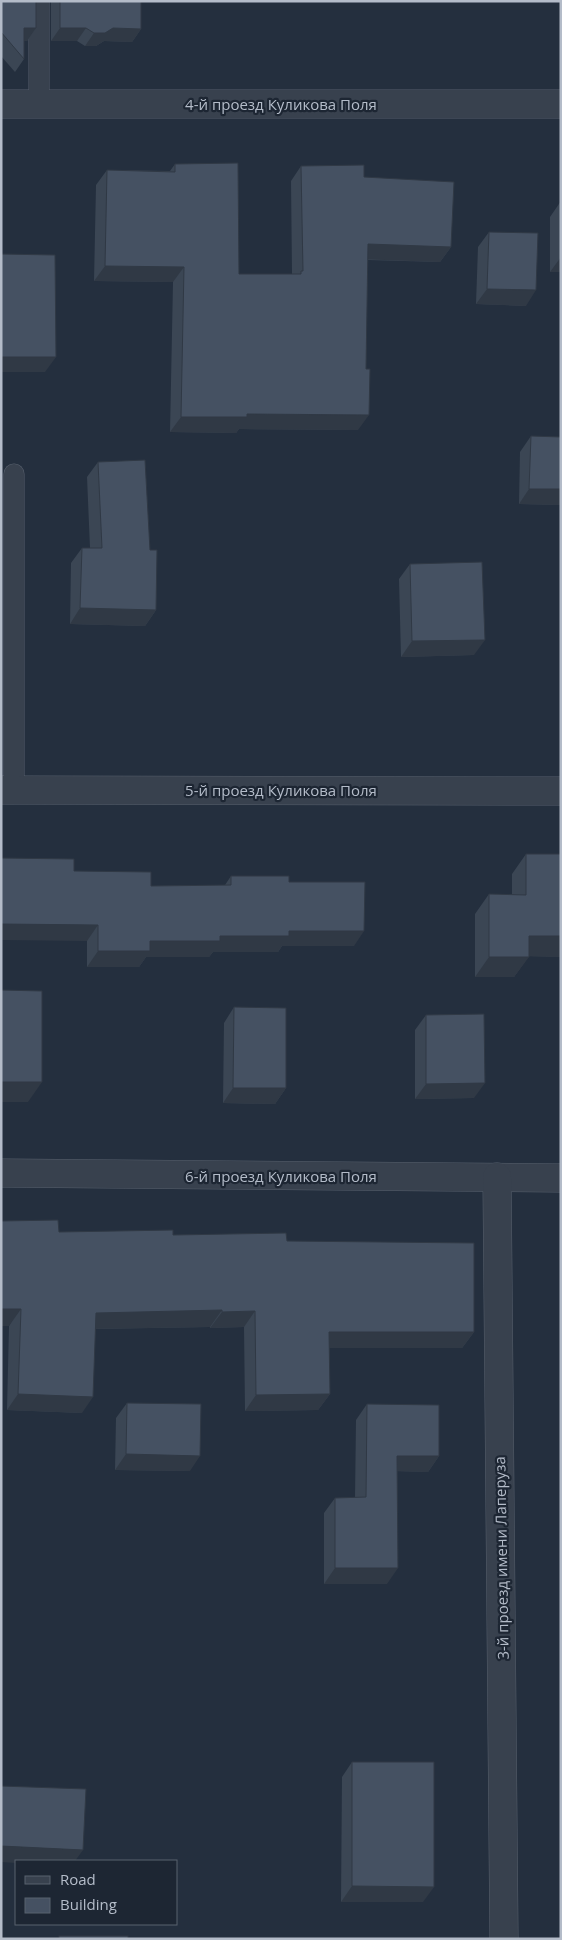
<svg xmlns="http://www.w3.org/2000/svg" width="562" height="1940" font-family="'Open Sans',sans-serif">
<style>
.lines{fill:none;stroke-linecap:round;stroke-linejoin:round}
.service-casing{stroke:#565f6c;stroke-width:21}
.minor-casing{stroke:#565f6c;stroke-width:29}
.service{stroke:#38414e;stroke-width:20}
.minor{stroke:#38414e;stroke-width:28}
.wall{fill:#3b4654}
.shaded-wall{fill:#303945}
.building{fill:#455162;stroke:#303945}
.labels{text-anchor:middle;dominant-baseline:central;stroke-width:4.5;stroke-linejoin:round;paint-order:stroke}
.street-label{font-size:15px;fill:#b4bcc9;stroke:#1d2633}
</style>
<rect width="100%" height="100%" fill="#242f3e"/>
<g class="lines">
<defs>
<g id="service">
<path d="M 39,1 L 39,104"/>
<path d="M 14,474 L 14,790"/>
</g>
<g id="minor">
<path d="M 1,104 L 561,104"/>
<path d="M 1,790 L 561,791"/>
<path d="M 1,1173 L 561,1178"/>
<path d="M 497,1177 L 504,1939"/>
</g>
</defs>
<use href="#service" class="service-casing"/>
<use href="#minor" class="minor-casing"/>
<use href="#service" class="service"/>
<use href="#minor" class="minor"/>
</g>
<g class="wall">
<path d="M 1,1 L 36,28 L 27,41 L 24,41 L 24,59 L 15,72 L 1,56 Z"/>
<path d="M 51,1 L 141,1 L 141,29 L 132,42 L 104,41 L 96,46 L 85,46 L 77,41 L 51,41 Z"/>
<path d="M 175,164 L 239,274 L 292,274 L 291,181 L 301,166 L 364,177 L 451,247 L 440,262 L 368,260 L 358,430 L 239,429 L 236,433 L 170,432 L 173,282 L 94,281 L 96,185 L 107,170 L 170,171 Z"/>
<path d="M 561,201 L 561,272 L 550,272 L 550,217 Z"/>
<path d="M 489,232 L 526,306 L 476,304 L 478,247 Z"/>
<path d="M 531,436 L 561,505 L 519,504 L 520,452 Z"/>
<path d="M 98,462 L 150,550 L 156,610 L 145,626 L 70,624 L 71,563 L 82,548 L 90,548 L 87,477 Z"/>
<path d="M 410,564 L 474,655 L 401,657 L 399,579 Z"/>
<path d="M 526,854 L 561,854 L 561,957 L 529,956 L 514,977 L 475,977 L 475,914 L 489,894 L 512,894 L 512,874 Z"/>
<path d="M 74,871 L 151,886 L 225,885 L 231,876 L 289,882 L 354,946 L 282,946 L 278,952 L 213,952 L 209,957 L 146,957 L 139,967 L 87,967 L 87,941 Z"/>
<path d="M 234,1007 L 286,1088 L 275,1104 L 223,1103 L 224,1023 Z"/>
<path d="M 426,1015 L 474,1098 L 415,1099 L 415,1030 Z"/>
<path d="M 59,1232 L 173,1235 L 287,1241 L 474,1332 L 462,1348 L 329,1348 L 330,1394 L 318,1410 L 245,1411 L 244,1327 L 210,1328 L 210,1327 L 95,1329 L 82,1413 L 7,1410 L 9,1326 Z"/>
<path d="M 127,1403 L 190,1471 L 115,1470 L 116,1418 Z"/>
<path d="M 367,1404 L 439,1456 L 428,1472 L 397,1471 L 387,1584 L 324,1584 L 324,1513 L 335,1498 L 355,1498 L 356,1420 Z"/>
<path d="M 352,1762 L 423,1902 L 341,1902 L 342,1777 Z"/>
</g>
<g class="shaded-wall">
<path d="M 24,28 L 36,28 L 27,41 L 15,41 Z"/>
<path d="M 60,28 L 86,28 L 77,41 L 51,41 Z"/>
<path d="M 113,28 L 141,29 L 132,42 L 104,41 L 96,46 L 85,46 L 94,33 Z"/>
<path d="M 368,244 L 451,247 L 440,262 L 357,259 Z"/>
<path d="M 561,257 L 561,272 L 550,272 Z"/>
<path d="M 105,266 L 184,267 L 173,282 L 94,281 Z"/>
<path d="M 487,289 L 536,290 L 526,306 L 476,304 Z"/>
<path d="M 1,357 L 56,357 L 45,372 L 1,372 Z"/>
<path d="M 247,414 L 369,415 L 358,430 L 239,429 L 236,433 L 170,432 L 181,417 Z"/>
<path d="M 529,489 L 561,489 L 561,505 L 519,504 Z"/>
<path d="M 80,608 L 156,610 L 145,626 L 70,624 Z"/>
<path d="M 485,640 L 474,655 L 401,657 L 412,641 Z"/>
<path d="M 1,924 L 98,925 L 87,941 L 1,940 Z"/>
<path d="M 289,931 L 364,931 L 354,946 L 282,946 L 278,952 L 213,952 L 209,957 L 146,957 L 139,967 L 87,967 L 98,951 L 150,941 Z"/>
<path d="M 529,936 L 561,936 L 561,957 L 515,956 Z"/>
<path d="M 489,957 L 529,957 L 514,977 L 475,977 Z"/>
<path d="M 1,1082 L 42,1082 L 28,1102 L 1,1102 Z"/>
<path d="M 485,1083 L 474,1098 L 415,1099 L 426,1084 Z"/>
<path d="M 233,1088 L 286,1088 L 275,1104 L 223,1103 Z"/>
<path d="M 1,1309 L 21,1309 L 9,1326 L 1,1326 Z"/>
<path d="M 222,1310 L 210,1327 L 84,1329 L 96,1313 Z"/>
<path d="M 255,1311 L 244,1327 L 210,1328 L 222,1312 Z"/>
<path d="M 329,1332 L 474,1332 L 462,1348 L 318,1348 Z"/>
<path d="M 18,1394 L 93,1397 L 82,1413 L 7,1410 Z"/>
<path d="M 330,1394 L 318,1410 L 245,1411 L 256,1395 Z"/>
<path d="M 126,1454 L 200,1456 L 190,1471 L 115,1470 Z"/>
<path d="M 397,1456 L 439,1456 L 428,1472 L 386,1471 Z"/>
<path d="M 335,1568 L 398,1568 L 387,1584 L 324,1584 Z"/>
<path d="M 1,1846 L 83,1850 L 75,1861 L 16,1861 L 16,1863 L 1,1862 Z"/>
<path d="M 352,1886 L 434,1887 L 423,1902 L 341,1902 Z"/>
</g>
<g class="building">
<path d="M 1,1 L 36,1 L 36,28 L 24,28 L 24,59 L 1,32 Z"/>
<path d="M 60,1 L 141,1 L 141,29 L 113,28 L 105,33 L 94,33 L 86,28 L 60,28 Z"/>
<path d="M 238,163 L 239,274 L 301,274 L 301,271 L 303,271 L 301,166 L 364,165 L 364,177 L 454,182 L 451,247 L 368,244 L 366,369 L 370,369 L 369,415 L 247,414 L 247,417 L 181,417 L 184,267 L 105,266 L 107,170 L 175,172 L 175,164 Z"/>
<path d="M 489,232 L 538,233 L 536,290 L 487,289 Z"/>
<path d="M 1,254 L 55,255 L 56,357 L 1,357 Z"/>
<path d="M 531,436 L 561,437 L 561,489 L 529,489 Z"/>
<path d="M 145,460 L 150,550 L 157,550 L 156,610 L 80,608 L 82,548 L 102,548 L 98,462 Z"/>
<path d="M 482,562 L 485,640 L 412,641 L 410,564 Z"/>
<path d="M 526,854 L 561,854 L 561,936 L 529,936 L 529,957 L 489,957 L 489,894 L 526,895 Z"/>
<path d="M 1,858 L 74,859 L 74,871 L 151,872 L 151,886 L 231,885 L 231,876 L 289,876 L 289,882 L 365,882 L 364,931 L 289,931 L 289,936 L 220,936 L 220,941 L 150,941 L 150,951 L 98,951 L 98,925 L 1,924 Z"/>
<path d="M 1,990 L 42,991 L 42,1082 L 1,1082 Z"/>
<path d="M 234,1007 L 286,1008 L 286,1088 L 233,1088 Z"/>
<path d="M 484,1014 L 485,1083 L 426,1084 L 426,1015 Z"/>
<path d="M 58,1220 L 59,1232 L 173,1230 L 173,1235 L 286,1233 L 287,1241 L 474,1243 L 474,1332 L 329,1332 L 330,1394 L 256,1395 L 255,1311 L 222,1312 L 222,1310 L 96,1313 L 93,1397 L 18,1394 L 21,1309 L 1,1309 L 1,1221 Z"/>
<path d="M 127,1403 L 201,1404 L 200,1456 L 126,1454 Z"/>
<path d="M 367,1404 L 439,1405 L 439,1456 L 397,1456 L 398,1568 L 335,1568 L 335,1498 L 366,1497 Z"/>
<path d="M 352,1762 L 434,1762 L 434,1887 L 352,1886 Z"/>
<path d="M 1,1786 L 86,1789 L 83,1850 L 1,1846 Z"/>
<rect x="59" y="1936" width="69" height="3"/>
</g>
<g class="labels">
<g class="street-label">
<text x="281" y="104">4-й проезд Куликова Поля</text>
<text x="281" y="790">5-й проезд Куликова Поля</text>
<text x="281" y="1176">6-й проезд Куликова Поля</text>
<text transform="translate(501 1558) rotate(-91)">3-й проезд имени Лаперуза</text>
</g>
</g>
<rect width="562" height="1940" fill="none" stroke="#b4bcc9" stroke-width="5"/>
<rect x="15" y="1860" width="162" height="65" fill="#1d2633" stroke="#59626f"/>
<rect x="25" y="1876" width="25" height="8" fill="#38414e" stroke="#59626f"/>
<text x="60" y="1885" font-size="15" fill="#b4bcc9">Road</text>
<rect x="25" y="1898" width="25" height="15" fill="#455162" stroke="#59626f"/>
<text x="60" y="1910" font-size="15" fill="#b4bcc9">Building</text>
</svg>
